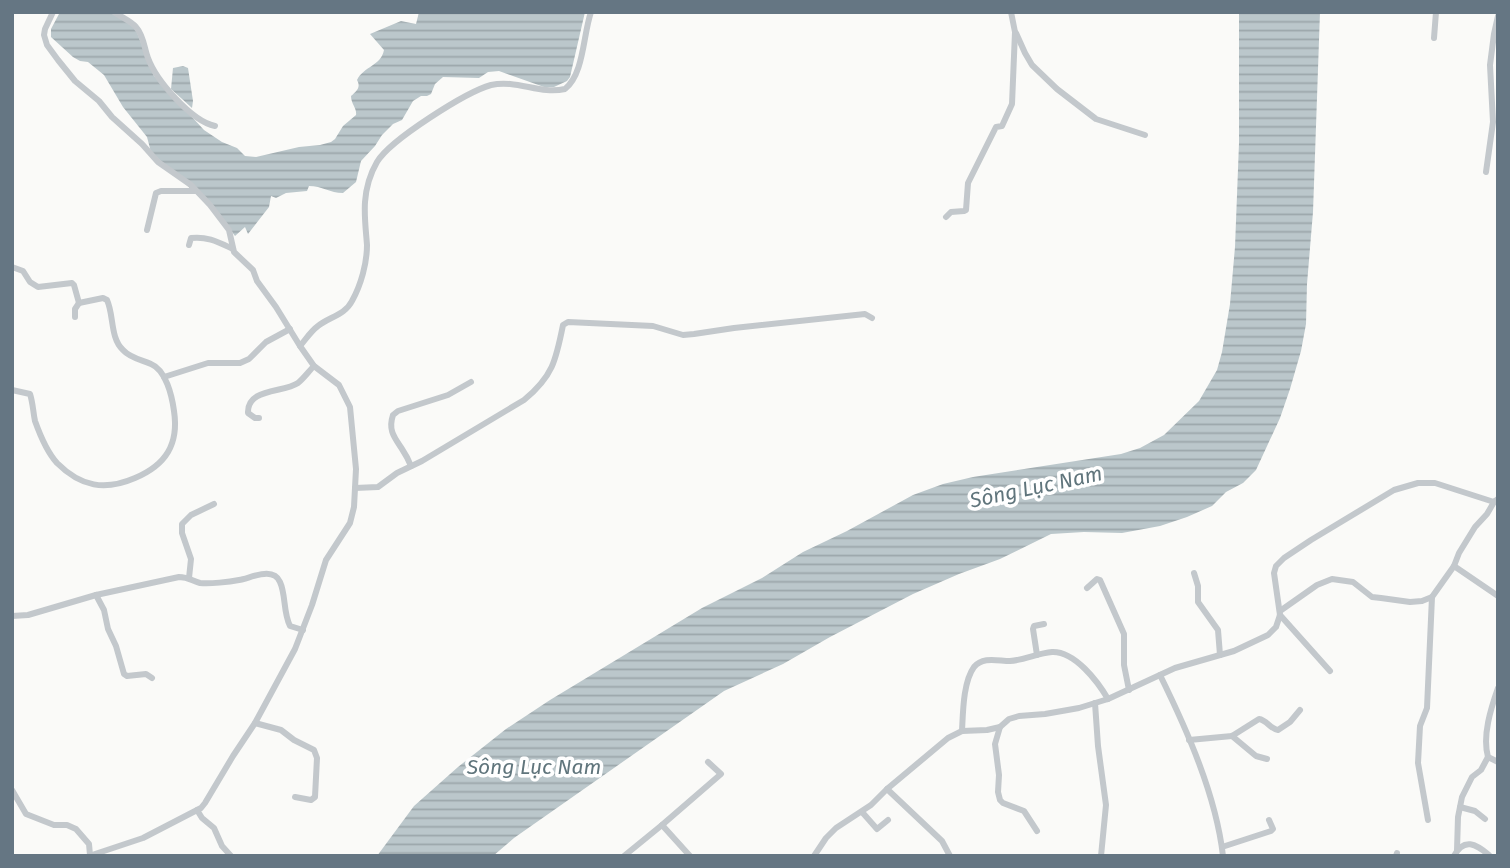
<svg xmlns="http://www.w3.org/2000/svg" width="1510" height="868" font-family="'Fira Sans',sans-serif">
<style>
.water{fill:url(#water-rules)}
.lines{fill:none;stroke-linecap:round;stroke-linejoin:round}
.minor{stroke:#c3c8cc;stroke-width:6}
.labels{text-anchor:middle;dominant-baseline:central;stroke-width:7;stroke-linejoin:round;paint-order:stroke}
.water-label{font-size:21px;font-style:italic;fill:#60757c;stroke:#fff}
</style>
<defs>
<pattern id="water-rules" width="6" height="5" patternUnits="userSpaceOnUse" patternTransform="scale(1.75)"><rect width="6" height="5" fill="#bbc7cb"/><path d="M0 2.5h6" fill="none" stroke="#9ca6aa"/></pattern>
</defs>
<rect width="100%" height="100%" fill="#fafaf8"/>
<g class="water">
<path d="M 60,12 L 110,12 L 128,22 L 136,30 L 154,76 L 204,130 L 222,142 L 237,148 L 245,156 L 256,157 L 299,147 L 320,145 L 331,142 L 335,139 L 343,126 L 356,115 C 357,108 351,104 351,96 C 357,91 361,87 357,80 C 364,66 381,66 384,50 L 370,34 L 401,21 L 416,24 L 419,12 L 585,12 L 570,77 L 567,81 L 554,87 L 544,87 L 499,71 L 488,72 L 479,78 L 443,77 L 435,84 L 431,94 L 427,96 L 421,96 L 413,101 L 402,120 L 393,124 L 382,135 L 375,146 L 361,161 L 356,182 L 343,193 C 330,193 322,186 309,186 L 307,191 L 286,193 L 276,198 L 271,196 L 269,207 L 248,234 L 245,227 L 235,236 L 221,217 L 151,152 L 147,137 L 123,107 L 104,75 L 88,62 L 80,61 L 73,57 L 51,37 L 51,29 Z"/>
<path d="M 1239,12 L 1320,12 L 1313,212 L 1307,284 L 1306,324 L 1301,351 L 1290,389 L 1280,418 L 1256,470 L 1243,483 L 1226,492 L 1212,506 L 1187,517 L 1160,526 L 1122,533 L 1084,532 L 1051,534 L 1000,559 L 959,574 L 913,594 L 830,637 L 783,664 L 724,691 L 514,838 L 493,856 L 377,856 L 414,806 L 458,767 L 506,729 L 550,700 L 702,608 L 762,578 L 803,552 L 847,531 L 913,495 L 943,484 L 973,477 L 1121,454 L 1140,448 L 1164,435 L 1199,401 L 1217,370 L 1222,352 L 1230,304 L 1235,247 L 1239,143 Z"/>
<path d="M 183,66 L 188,68 L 193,101 L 192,108 L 171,89 L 173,68 Z"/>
</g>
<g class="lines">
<g class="minor">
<path d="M 53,12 L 45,29 L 44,35 L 47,45 L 58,60 L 75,81 L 99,101 L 112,117 L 142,144 L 158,162 L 191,185 L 210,205 L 229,230 L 234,252 L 253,270 L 257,281 L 276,307 L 300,346"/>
<path d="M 114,12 C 121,17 131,21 136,27 C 144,36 144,48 148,58 C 156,80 191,121 215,126"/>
<path d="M 591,12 C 583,35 584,74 565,89 C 540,95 517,79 491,85 C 466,92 390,140 377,162 C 370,174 366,189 365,202 C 364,217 366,231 367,245 C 367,263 361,285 352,301 C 345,315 329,317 318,326 C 311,331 306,339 300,346 L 314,366 L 339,385 L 350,407 L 356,469 L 355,488 L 378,487 L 397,473 L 422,461 L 524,400 C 553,376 556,360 563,325 L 568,322 L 653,326 L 683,335 L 694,334 L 734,328 L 865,314 L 872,318"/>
<path d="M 1016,33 L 1025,53 L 1032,65 L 1057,89 L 1096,119 L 1145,135"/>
<path d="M 1434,38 L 1436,12"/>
<path d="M 1486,172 L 1493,122 L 1490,65 L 1494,34 L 1498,16"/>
<path d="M 946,217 L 951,212 L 964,211 L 966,210 L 968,183 L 996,127 L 1002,126 L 1012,104 L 1015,32 L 1011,12"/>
<path d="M 147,230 L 156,193 L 161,191 L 195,191"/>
<path d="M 189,245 L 191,238 C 207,236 218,242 233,249"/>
<path d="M 12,267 L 23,271 L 30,282 L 38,287 L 72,283 L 74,285 L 79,303 L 103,298 L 107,300 C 114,315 110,338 123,350 C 130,358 142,360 151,364 C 166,370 172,396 174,411 C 179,444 166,465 135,478 C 105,491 81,487 57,463 C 47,452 40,435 35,421 C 33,412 33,403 30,394 L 12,390"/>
<path d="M 75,317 L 75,309 L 79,303"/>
<path d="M 164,377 L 208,363 L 240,363 L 249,359 L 266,342 L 290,329"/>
<path d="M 259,418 L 255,418 L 248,413 C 247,388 283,393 298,383 C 304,378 309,371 314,366"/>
<path d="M 411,466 C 409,461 406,455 402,449 C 394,437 388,430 393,415 L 398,411 L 448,395 L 471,382"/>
<path d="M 1454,566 L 1498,596"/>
<path d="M 1194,573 L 1198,586 L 1198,602 L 1218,630 L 1220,655"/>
<path d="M 189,578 L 191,559 L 182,533 L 182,524 L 191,515 L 214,504"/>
<path d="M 1087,588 L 1097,579 L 1100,580 L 1124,634 L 1124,665 L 1129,690"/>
<path d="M 96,595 L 104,610 L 108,629 L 116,646 L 124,674 L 127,676 L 146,674 L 152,678"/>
<path d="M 1280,611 L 1317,585 L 1332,579 L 1353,582 L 1372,597 L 1381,598 L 1410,602 L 1422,601 L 1432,597 L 1454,566 L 1459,553 L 1475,527 L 1487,514 L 1494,502"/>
<path d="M 1280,615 L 1330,671"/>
<path d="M 12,616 L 28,615 L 96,595 L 179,577 C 189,577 192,581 200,583 C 210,584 229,582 239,580 C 251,578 273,566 280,582 C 286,595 283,612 290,626 L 303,630"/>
<path d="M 1037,655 L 1033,629 L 1034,626 L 1044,624"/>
<path d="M 1160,675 C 1187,730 1216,795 1223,856"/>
<path d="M 1498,688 C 1491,708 1482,736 1488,757 L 1498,762"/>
<path d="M 1095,703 L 1098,746 L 1106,805 L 1101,856"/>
<path d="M 255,723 L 281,730 L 294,740 L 314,750 L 317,758 L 315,797 L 311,800 L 295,797"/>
<path d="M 1000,727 L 995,744 L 999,775 L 998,792 L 1000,800 L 1003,803 L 1024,811 L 1037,831"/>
<path d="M 962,731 C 963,713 963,682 974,667 C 983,656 998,661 1010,661 C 1025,660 1038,653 1052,652 C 1075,651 1098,682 1108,699"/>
<path d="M 1232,736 L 1256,756 L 1267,759"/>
<path d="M 1189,740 L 1232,736 L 1259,719 C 1267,720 1270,729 1278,730 L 1290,722 L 1300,710"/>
<path d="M 887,789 L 942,841 L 950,856"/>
<path d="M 12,790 L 26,814 L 54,825 L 67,825 L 76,829 L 89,844 L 90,855"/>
<path d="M 1460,807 L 1475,811 L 1485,819"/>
<path d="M 197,810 L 202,818 L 214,828 L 222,846 L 231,856"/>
<path d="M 862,812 L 877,829 L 888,820"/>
<path d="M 1428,820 L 1418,763 L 1420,726 L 1427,708 L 1432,597"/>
<path d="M 662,825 L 690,856"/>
<path d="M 1222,847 L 1271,831 L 1273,829 L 1269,820"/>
<path d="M 1457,850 L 1458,817 L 1462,797 L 1472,777 L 1481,770 L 1488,757"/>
<path d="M 89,856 L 143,838 L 201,808 L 205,803 L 233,756 L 255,723 L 295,649 L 312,605 L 326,560 L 350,523 L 354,507 L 355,488"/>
<path d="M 624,856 L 662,825 L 721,774 L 708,762"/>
<path d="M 814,856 L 826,838 L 836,828 L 871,805 L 887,789 L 948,738 L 962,731 L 987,730 L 1000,727 L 1009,719 L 1019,716 L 1045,714 L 1079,708 L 1108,699 L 1175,668 L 1234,651 L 1268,635 L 1276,627 L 1280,615 L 1274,573 L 1276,566 L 1284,558 L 1311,540 L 1394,490 L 1418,483 L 1435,483 L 1494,502 L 1498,499"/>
<path d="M 1396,856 L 1397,853"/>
<path d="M 1454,856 C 1464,837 1476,844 1489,855"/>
</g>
</g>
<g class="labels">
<g class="water-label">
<text transform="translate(1036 487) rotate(-12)">Sông Lục Nam</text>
<text x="534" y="767">Sông Lục Nam</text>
</g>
</g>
<rect width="1510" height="868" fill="none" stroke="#657683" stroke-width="28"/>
</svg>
